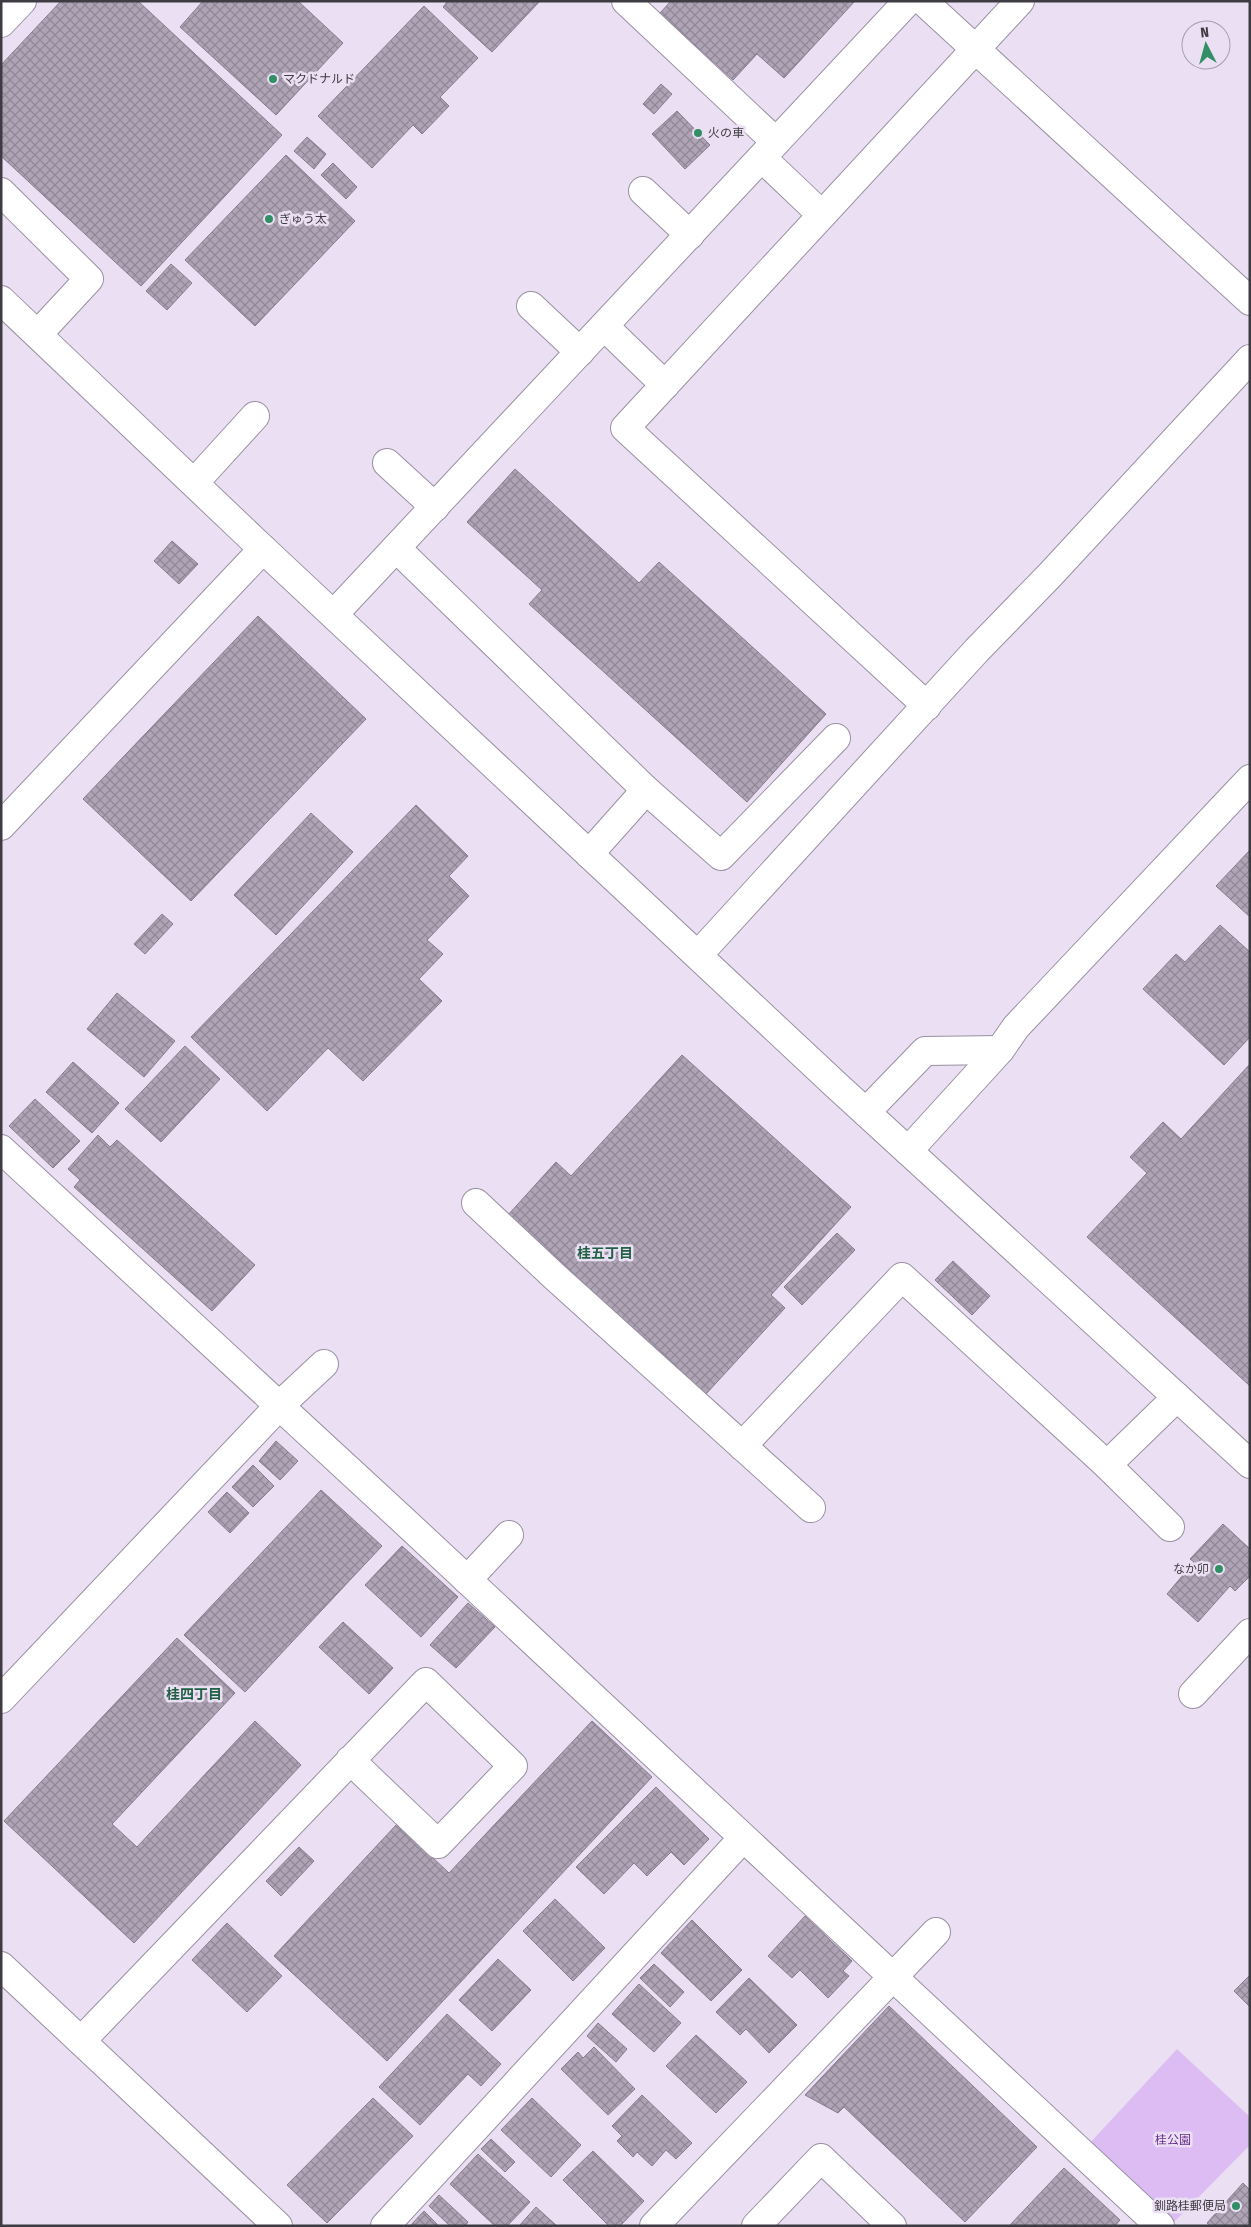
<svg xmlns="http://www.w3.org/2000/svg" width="1251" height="2227" font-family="'Fira Sans Condensed','Noto Sans JP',sans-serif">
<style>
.park{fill:#dcbcf2}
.building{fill:url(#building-cross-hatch);stroke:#867c8d}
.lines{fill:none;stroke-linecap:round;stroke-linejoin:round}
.minor-casing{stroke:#9990a1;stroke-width:30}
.minor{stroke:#fff;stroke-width:28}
.poi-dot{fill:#318e65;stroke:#ebe0f3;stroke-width:2}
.labels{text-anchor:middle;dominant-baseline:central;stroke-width:5;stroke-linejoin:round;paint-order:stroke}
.poi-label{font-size:12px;fill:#3f3b42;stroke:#ebe0f3;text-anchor:start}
.park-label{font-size:12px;fill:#692c8c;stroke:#ebe0f3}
.neighbourhood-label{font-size:14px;font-weight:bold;fill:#216044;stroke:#ebe0f3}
</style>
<defs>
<pattern id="building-cross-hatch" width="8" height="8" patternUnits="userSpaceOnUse" patternTransform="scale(1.25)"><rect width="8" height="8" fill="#afa4b6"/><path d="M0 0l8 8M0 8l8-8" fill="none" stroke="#908796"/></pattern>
</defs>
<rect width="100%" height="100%" fill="#ebe0f3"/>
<path class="park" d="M 1177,2049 L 1250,2117 L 1250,2145 L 1174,2222 L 1089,2144 Z"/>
<g class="building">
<path d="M 61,1 L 138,1 L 282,135 L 141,286 L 1,156 L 1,65 Z"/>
<path d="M 203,1 L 298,1 L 343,43 L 276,115 L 180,27 Z"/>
<path d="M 448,1 L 540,1 L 492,52 L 443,7 Z"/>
<path d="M 671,1 L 855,1 L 784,78 L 757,54 L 733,80 L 660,13 Z"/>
<path d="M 424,6 L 478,58 L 440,97 L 449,106 L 422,134 L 413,125 L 372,168 L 318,116 Z"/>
<path d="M 661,84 L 672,94 L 654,114 L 643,104 Z"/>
<path d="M 677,111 L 710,145 L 685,169 L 652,134 Z"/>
<path d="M 307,137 L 326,154 L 314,169 L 294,151 Z"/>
<path d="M 286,155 L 355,221 L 255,326 L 185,260 Z"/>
<path d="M 333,163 L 357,187 L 346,199 L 321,175 Z"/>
<path d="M 171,264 L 192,283 L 167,310 L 146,291 Z"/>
<path d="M 515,469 L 639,583 L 659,562 L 826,714 L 747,802 L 529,604 L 542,590 L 467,522 Z"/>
<path d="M 172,541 L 198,564 L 179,584 L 154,561 Z"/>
<path d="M 258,616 L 366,719 L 191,901 L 83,799 Z"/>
<path d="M 416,805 L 468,856 L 449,876 L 469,896 L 427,940 L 443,954 L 419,979 L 442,1001 L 363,1081 L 328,1048 L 267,1111 L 191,1037 Z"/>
<path d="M 311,813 L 353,852 L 276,935 L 234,895 Z"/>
<path d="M 1250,850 L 1250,917 L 1216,886 Z"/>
<path d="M 162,914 L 173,924 L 145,954 L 134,944 Z"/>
<path d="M 1220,925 L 1250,952 L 1250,1037 L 1224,1065 L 1143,989 L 1176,954 L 1185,962 Z"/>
<path d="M 117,993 L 175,1041 L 144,1077 L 87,1029 Z"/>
<path d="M 185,1046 L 220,1079 L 161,1142 L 125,1109 Z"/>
<path d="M 682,1055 L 851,1207 L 771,1295 L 785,1308 L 706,1394 L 508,1215 L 556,1162 L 571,1176 Z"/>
<path d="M 73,1062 L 119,1103 L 92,1133 L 46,1092 Z"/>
<path d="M 1250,1064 L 1250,1386 L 1087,1237 L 1147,1173 L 1130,1157 L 1163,1122 L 1181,1139 Z"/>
<path d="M 35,1099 L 80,1141 L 53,1168 L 9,1126 Z"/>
<path d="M 98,1135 L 110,1147 L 117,1140 L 255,1265 L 212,1311 L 74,1187 L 80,1180 L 68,1169 Z"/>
<path d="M 837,1233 L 855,1250 L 802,1305 L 784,1287 Z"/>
<path d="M 953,1261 L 990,1296 L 972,1315 L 935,1280 Z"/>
<path d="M 276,1441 L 298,1461 L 280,1480 L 259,1461 Z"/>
<path d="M 253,1465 L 274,1486 L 253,1507 L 232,1487 Z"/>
<path d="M 321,1490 L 382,1546 L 245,1692 L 184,1635 Z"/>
<path d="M 227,1492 L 249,1513 L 230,1533 L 208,1512 Z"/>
<path d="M 1223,1524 L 1250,1549 L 1250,1576 L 1235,1591 L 1230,1586 L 1198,1622 L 1167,1594 L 1194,1562 L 1190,1559 Z"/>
<path d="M 402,1546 L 458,1597 L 421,1637 L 365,1585 Z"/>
<path d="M 468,1603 L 495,1627 L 456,1668 L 430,1645 Z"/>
<path d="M 343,1622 L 393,1668 L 369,1694 L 319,1647 Z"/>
<path d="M 177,1638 L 235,1693 L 112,1824 L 137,1847 L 255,1721 L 301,1765 L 134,1943 L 4,1821 Z"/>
<path d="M 592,1721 L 652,1777 L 387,2061 L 274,1956 L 397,1824 L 449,1873 Z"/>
<path d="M 656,1787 L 709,1839 L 684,1865 L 671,1852 L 647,1876 L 634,1863 L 604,1894 L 576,1867 Z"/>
<path d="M 299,1847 L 314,1861 L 281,1896 L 266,1881 Z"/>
<path d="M 555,1899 L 605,1948 L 573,1981 L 523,1931 Z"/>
<path d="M 805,1916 L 852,1961 L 843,1971 L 849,1976 L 828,1998 L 800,1970 L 792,1978 L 768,1956 Z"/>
<path d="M 692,1920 L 742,1970 L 711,2001 L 661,1953 Z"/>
<path d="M 227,1923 L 282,1976 L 247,2012 L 192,1960 Z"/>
<path d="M 498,1959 L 531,1990 L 492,2031 L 459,2000 Z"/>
<path d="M 654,1964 L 684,1992 L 670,2007 L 640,1978 Z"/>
<path d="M 1250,1975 L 1250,2007 L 1234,1991 Z"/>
<path d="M 749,1978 L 797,2025 L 769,2053 L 746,2029 L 740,2035 L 716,2012 Z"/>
<path d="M 639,1984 L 681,2023 L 654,2052 L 612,2014 Z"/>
<path d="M 889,2006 L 1037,2147 L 965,2222 L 844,2107 L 838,2113 L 805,2095 Z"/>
<path d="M 447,2014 L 501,2064 L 481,2086 L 468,2074 L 420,2125 L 379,2087 Z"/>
<path d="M 598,2023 L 627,2049 L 616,2062 L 587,2036 Z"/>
<path d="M 696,2035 L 747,2082 L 716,2113 L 666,2066 Z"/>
<path d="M 594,2047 L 635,2089 L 608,2115 L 561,2069 L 578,2052 L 583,2058 Z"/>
<path d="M 642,2095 L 692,2143 L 676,2159 L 666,2150 L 652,2166 L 637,2152 L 633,2157 L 617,2141 L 622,2136 L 612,2126 Z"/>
<path d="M 373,2098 L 413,2136 L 327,2223 L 287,2185 Z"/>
<path d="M 532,2098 L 581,2145 L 551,2177 L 501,2130 Z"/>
<path d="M 491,2139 L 515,2162 L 505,2172 L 481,2149 Z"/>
<path d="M 593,2151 L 644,2201 L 620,2226 L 609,2226 L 563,2180 Z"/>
<path d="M 478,2154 L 530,2202 L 507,2226 L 495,2226 L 450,2184 Z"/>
<path d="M 1064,2168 L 1120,2220 L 1115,2226 L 1009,2226 Z"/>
<path d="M 1243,2183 L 1250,2190 L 1250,2226 L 1211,2226 L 1207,2223 Z"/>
<path d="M 439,2195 L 468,2222 L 465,2226 L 450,2226 L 429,2206 Z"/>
<path d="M 536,2207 L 557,2226 L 519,2226 Z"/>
<path d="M 424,2211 L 439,2226 L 410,2226 Z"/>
</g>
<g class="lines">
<defs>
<g id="minor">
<path d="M 626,1 L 776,142"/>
<path d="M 923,1 L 1250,301"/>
<path d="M 1,23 L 22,1"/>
<path d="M 762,158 L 822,215"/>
<path d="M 643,191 L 690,235"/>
<path d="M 1,192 L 89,279 L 38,334"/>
<path d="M 1,300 L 263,549 L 836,1085 L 1250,1464"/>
<path d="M 531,306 L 580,352"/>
<path d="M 604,326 L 665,385"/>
<path d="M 387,463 L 435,507"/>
<path d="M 194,483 L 255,416"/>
<path d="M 396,548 L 646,790 L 589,854"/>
<path d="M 334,614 L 908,1"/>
<path d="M 927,706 L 625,428 L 1020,1"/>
<path d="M 646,790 L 721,856 L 836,738"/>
<path d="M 1,826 L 263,549"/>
<path d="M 698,955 L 977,650 L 1050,575 L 1250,359"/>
<path d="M 866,1112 L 925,1051 L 1000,1050"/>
<path d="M 1,1149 L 402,1519 L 1160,2226"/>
<path d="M 908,1151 L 1000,1050 L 1016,1027 L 1250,779"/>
<path d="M 476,1203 L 554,1276 L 811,1508"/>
<path d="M 742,1446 L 902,1277 L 1107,1465 L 1170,1527"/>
<path d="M 1107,1465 L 1177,1397"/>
<path d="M 467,1580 L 509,1535"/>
<path d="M 1193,1694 L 1250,1633"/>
<path d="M 1,1699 L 279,1406 L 324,1364"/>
<path d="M 1,1966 L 278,2226"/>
<path d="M 81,2041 L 426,1682 L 513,1766 L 438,1844 L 350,1760"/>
<path d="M 385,2226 L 743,1838"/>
<path d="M 654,2226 L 936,1932"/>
<path d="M 756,2226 L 821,2158 L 892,2226"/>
</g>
</defs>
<use href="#minor" class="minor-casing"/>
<use href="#minor" class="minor"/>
</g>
<g class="poi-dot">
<circle cx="273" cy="79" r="5"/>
<circle cx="698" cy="133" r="5"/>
<circle cx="269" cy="219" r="5"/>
<circle cx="1219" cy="1569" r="5"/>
<circle cx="1236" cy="2206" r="5"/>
</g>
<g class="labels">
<g class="poi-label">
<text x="283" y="79">マクドナルド</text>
<text x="708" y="133">火の車</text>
<text x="279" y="219">ぎゅう太</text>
<text x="1209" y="1569" text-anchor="end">なか卯</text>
<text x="1226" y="2206" text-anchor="end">釧路桂郵便局</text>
</g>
<g class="park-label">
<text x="1173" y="2140">桂公園</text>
</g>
<g class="neighbourhood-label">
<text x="605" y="1253">桂五丁目</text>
<text x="194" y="1694">桂四丁目</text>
</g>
</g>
<rect width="1251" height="2227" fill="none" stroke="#3f3b42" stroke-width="5"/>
<g transform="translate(1206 45) rotate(354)"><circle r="24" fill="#ebe0f3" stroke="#a69eac"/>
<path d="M0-4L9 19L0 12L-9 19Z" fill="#318e65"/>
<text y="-8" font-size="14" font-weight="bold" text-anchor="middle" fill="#3f3b42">N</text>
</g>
</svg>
